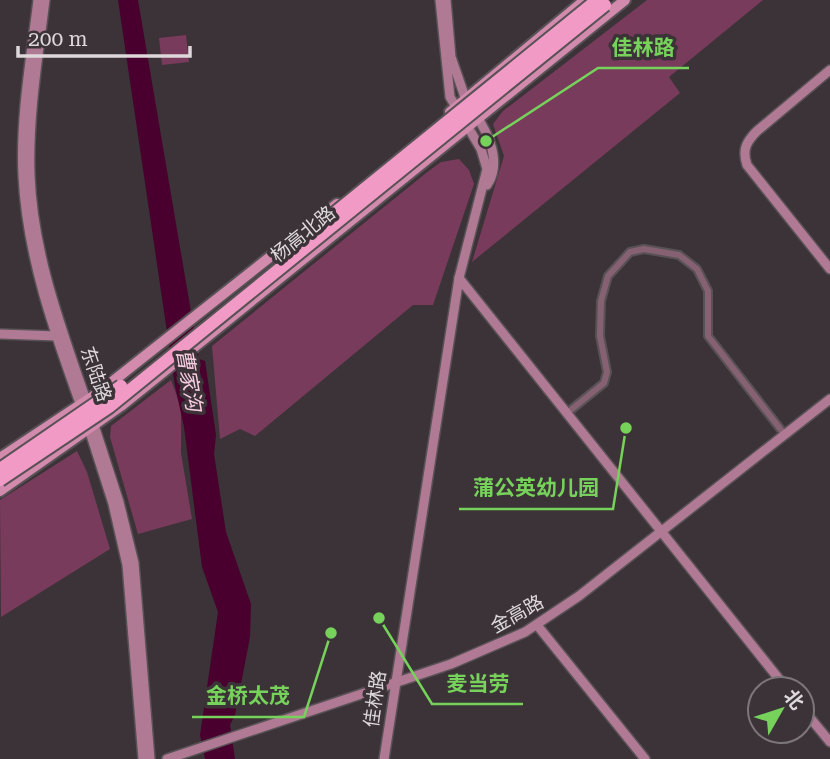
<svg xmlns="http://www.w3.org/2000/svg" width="830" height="759" font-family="'Roboto Serif','Noto Sans SC',serif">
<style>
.green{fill:#793b5c}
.water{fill:#49002e}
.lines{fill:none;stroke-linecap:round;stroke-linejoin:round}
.street-casing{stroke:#585155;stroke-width:10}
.secondary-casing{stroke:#585155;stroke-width:12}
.primary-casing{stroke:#585155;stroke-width:14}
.street{stroke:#856172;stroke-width:6}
.secondary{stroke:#b07994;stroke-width:9}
.primary{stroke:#d28aad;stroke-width:10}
.highway-bridge-casing{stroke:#585155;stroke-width:16;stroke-linecap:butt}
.highway-bridge{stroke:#f09ac5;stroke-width:12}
.labels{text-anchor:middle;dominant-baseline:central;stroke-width:7;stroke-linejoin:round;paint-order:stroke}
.street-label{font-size:19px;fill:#ded8db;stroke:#3b3337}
.water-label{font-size:21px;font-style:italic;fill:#f9cce1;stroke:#3b3337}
.leader{fill:none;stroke:#76d25a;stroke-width:2.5}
.callout-dot{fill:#76d25a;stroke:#3b3337;stroke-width:2.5}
.callout-label{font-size:21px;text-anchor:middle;font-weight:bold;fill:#76d25a;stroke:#3b3337;stroke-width:7;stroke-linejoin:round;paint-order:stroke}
</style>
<rect width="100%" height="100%" fill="#3b3337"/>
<g class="green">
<path d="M 647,0 L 763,0 L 669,77 L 680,93 L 472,262 L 504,156 L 493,124 L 503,111 Z"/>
<path d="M 186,35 L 189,62 L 162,65 L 159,38 Z"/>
<path d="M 459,159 L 469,170 L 474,184 L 433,305 L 413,305 L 255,436 L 240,429 L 220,439 L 212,346 L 426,173 L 441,162 Z"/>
<path d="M 171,380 L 181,407 L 181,453 L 192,519 L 138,534 L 110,437 L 111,426 Z"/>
<path d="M 77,451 L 87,472 L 110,549 L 1,617 L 0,500 Z"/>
</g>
<path class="water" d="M 118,0 L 138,0 L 199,359 L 205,361 L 216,435 L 214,454 L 226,532 L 251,604 L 250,637 L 235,715 L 230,725 L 235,759 L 205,759 L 200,735 L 218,612 L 202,567 L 184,427 L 175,386 Z"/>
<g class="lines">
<defs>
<path id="street" d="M 567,413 L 604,383 L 607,372 L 600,336 L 601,301 L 608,276 L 630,252 L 644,249 L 679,255 L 697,269 L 708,291 L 708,336 L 785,435"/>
<g id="secondary">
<path d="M 38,0 C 31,58 20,118 23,176 C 27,257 55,334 82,409"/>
<path d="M 45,0 C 38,58 28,116 30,175 C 33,255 62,330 88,406"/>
<path d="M 446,0 L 451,57 L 467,103"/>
<path d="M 830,70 L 757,131 C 746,142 742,150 747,165 L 830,269"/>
<path d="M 475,114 C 489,134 502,163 487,185"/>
<path d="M 459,278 L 787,689"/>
<path d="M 0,334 L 57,336"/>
<path d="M 92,419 L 119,502 L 134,563 L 150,759"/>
<path d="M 88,426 L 113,504 L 127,565 L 143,759"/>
<path d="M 537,625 L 645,759"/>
<path d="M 802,708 L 830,742"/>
<path d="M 167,759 L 451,664 L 525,632 L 579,596 L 830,399"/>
<path d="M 384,759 L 459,278 L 487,169 L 481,149 L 450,97 L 440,0"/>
</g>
<g id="primary">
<path d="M 450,112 L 585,0"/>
<path d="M 0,458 L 98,393 L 337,204"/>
<path d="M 0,491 L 121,406 L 625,0"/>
</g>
</defs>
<use href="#street" class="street-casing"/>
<use href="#secondary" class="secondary-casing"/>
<use href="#primary" class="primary-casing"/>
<use href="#street" class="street"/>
<use href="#secondary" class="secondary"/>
<use href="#primary" class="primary"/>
<defs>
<g id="highway-bridge">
<path d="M 331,216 L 597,0"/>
<path d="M 0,469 L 121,386"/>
<path d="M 0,480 L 109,407 L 605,5"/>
</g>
</defs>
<use href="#highway-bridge" class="highway-bridge-casing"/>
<use href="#highway-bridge" class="highway-bridge"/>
</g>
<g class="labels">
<g class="street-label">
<text transform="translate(303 234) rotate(-39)">杨高北路</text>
<text transform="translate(96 374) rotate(71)">东陆路</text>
<text transform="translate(517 614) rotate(-29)">金高路</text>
<text transform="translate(375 699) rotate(-82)">佳林路</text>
</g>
<g class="water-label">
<text transform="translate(189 380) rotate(80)">曹家沟</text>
</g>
</g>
<path class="leader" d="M486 141L598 68H689M626 428L613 509H459M379 618L432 704H523M331 633L304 717H192"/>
<g class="callout-dot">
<circle cx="486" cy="141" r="7"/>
<circle cx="626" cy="428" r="7"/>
<circle cx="379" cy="618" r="7"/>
<circle cx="331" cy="633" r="7"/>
</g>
<g class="callout-label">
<text x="643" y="55">佳林路</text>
<text x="536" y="495">蒲公英幼儿园</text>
<text x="478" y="691">麦当劳</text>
<text x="248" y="703">金桥太茂</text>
</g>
<g transform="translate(781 710) rotate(51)"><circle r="33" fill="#3b3337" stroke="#7c7579" stroke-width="2"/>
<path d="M0-5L12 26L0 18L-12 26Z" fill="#76d25a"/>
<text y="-10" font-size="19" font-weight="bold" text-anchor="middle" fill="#ded8db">北</text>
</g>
<path d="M18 46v10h172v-10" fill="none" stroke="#ded8db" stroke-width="3.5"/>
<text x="28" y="46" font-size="21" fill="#ded8db" stroke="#3b3337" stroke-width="5" paint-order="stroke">200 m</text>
</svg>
